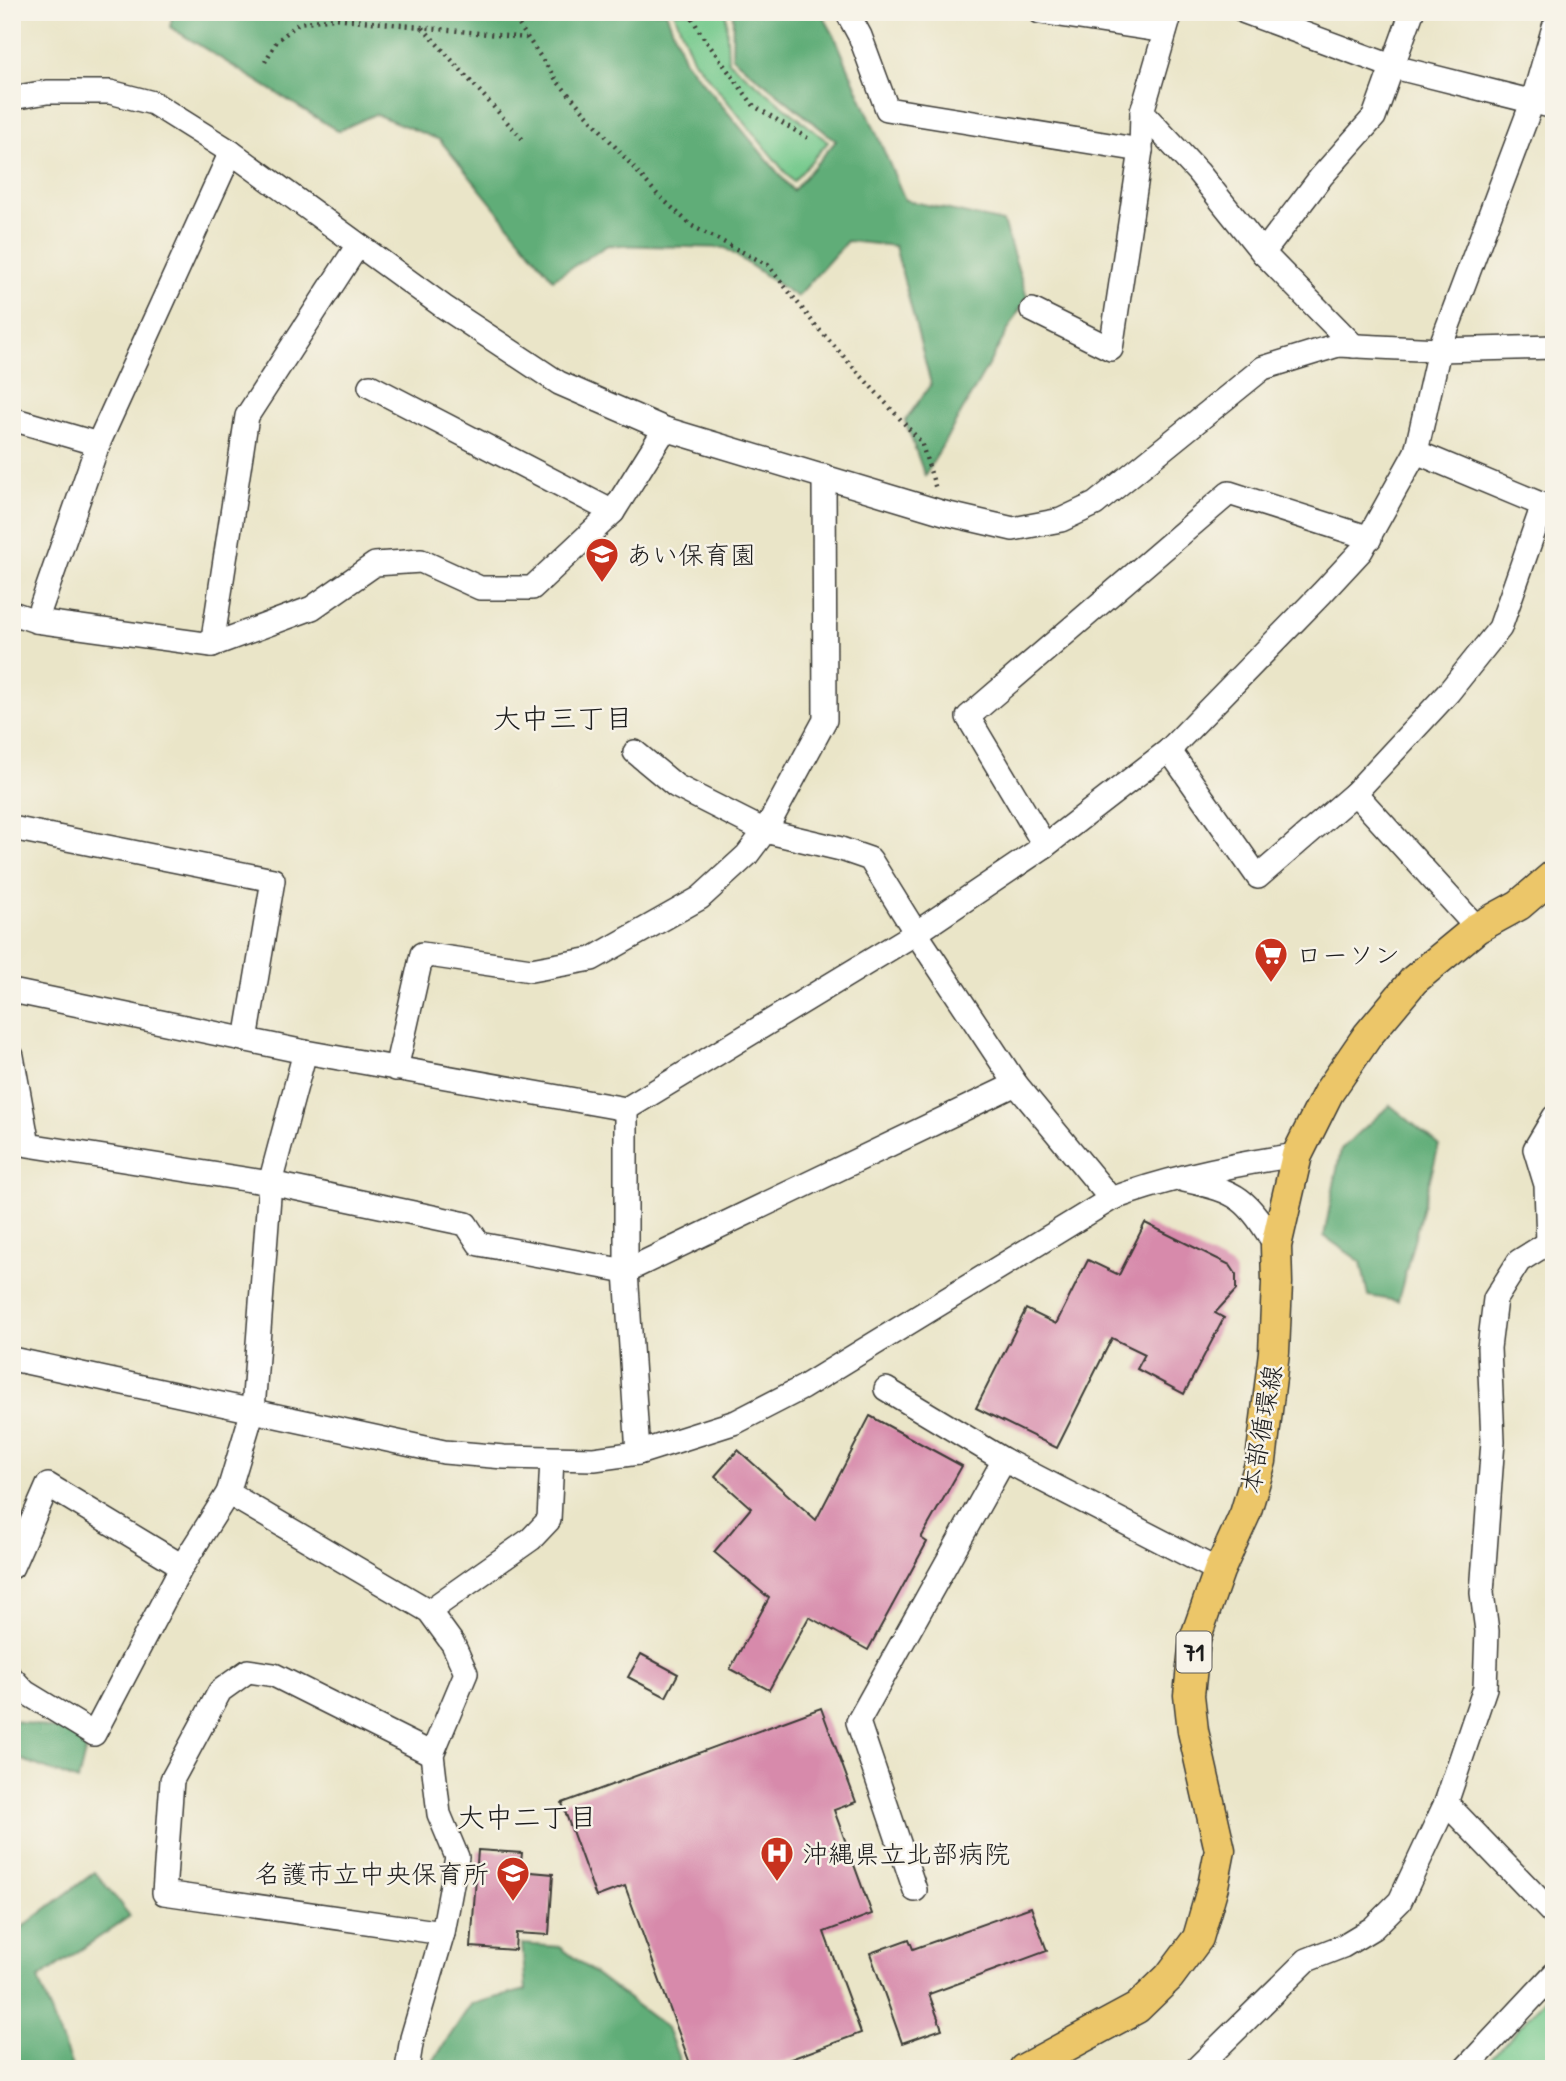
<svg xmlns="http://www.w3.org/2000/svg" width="1566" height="2081" font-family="'Patrick Hand','Klee One',sans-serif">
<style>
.green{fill:#75c98c;stroke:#487254;stroke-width:2}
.forest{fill:#60ad78;stroke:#3e644a;stroke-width:2}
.building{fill:#d78aab}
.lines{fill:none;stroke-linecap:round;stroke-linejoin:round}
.minor-casing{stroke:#3b3a36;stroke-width:26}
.major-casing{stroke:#3b3a36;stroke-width:33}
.path{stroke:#3b3a36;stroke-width:4.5;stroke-dasharray:2 5;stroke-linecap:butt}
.minor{stroke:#fff;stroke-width:23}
.major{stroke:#ecc669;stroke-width:30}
.labels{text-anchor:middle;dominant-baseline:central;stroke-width:5;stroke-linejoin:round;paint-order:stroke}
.shield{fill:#f7f3e8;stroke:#5e5c59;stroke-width:2}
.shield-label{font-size:24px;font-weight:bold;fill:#1c1c1c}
.poi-label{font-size:26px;fill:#1c1c1c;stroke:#f7f3e8;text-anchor:start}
.street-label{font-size:26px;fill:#1c1c1c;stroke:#f7f3e8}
.neighbourhood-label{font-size:28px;fill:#1c1c1c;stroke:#f7f3e8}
</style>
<rect width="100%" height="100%" fill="#f7f3e8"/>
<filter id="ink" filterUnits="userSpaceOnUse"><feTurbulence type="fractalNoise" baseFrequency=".0143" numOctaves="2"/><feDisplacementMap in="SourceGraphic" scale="14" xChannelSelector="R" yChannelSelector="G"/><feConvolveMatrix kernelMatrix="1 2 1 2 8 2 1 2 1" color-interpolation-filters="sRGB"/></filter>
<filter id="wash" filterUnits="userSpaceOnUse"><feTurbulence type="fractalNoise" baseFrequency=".00686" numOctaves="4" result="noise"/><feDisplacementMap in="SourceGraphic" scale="28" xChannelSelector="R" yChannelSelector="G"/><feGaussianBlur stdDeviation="1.57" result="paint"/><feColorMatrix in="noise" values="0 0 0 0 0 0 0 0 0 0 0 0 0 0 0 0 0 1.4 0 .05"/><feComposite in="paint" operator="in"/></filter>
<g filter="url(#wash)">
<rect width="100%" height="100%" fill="#eae5c8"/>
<g class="green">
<path d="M 674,12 L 726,12 L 728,61 L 828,142 L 793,182 L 693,59 Z"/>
<path d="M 1554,1990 L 1554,2069 L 1481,2069 Z"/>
</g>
<g class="forest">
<path d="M 173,12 L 666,12 L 685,61 L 793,191 L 836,141 L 732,57 L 733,12 L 821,12 L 835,37 L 905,200 L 1003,222 L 1027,297 L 925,476 L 905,421 L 931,384 L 895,246 L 847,241 L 797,297 L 725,248 L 608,245 L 553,279 L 440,140 L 375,114 L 338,131 L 170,27 Z"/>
<path d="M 1390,1105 L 1439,1145 L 1398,1301 L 1368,1296 L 1361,1262 L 1324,1236 L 1341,1149 Z"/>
<path d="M 12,1720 L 89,1736 L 78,1781 L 12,1756 Z"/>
<path d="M 95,1872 L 130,1916 L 38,1979 L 73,2069 L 12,2069 L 12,1935 Z"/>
<path d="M 522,1944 L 560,1947 L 667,2028 L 683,2069 L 428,2069 L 471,2004 L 526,1990 Z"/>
</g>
<g id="blocks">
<g class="building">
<path d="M 1145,1223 L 1230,1265 L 1236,1274 L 1236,1290 L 1215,1313 L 1224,1318 L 1184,1394 L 1137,1369 L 1145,1354 L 1112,1338 L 1057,1448 L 976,1408 L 1026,1309 L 1056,1324 L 1088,1260 L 1119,1275 Z"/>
<path d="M 870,1416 L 962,1466 L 921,1538 L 927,1542 L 868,1650 L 809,1617 L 769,1690 L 730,1669 L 769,1598 L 714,1552 L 751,1508 L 715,1476 L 738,1450 L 816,1520 Z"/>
<path d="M 641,1654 L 678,1674 L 666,1697 L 628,1677 Z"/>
<path d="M 821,1708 L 856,1802 L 834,1810 L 872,1914 L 824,1932 L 861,2033 L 764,2069 L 692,2069 L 625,1886 L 596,1897 L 562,1803 Z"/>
<path d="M 478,1850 L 522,1853 L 520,1871 L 553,1874 L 549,1935 L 516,1933 L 515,1950 L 471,1947 Z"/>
<path d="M 1031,1907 L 1047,1951 L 929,1994 L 942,2029 L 902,2043 L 870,1953 L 909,1939 L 913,1949 Z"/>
</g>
</g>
</g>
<g filter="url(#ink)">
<use href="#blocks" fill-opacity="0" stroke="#3b3a36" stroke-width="2"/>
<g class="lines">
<defs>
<g id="minor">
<path d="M 847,12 L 860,36 L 887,109 L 1141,150"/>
<path d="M 1040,12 L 1165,31"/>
<path d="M 1245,12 L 1394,67 L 1554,107"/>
<path d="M 12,98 L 47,92 L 110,92 L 153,103 L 231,152 L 444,307 L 559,383 L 665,429 L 944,513 L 1013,529 L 1061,520 L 1095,504 L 1263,368 L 1338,345 L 1439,350 L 1554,347"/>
<path d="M 1142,112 L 1198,172 L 1263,253 L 1321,177 L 1374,117 L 1412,12"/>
<path d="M 1263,253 L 1354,346"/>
<path d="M 1032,310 L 1111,349 L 1141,150 L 1142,112 L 1171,12"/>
<path d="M 370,386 L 613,512"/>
<path d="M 12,419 L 98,444"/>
<path d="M 12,613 L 36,621 L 212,645 L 312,608 L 375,564 L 421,561 L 480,588 L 532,588 L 613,512 L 665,429"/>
<path d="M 36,621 L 98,444 L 231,152"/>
<path d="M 212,645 L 247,416 L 358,245"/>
<path d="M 1169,750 L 1258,877 L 1355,793 L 1448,693 L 1500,628 L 1543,505 L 1416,452"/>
<path d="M 635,752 L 676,786 L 765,831 L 841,849 L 870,859 L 916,933 L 1016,1084 L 1111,1199"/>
<path d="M 1355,793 L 1477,928"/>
<path d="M 12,828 L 273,880 L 246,1040"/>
<path d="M 1045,846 L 968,717 L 1229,493 L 1370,538"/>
<path d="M 12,991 L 305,1052 L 626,1109 L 916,933 L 1045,846 L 1169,750 L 1322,593 L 1361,551 L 1416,452 L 1439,350 L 1532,103 L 1554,27"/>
<path d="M 12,1056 L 28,1145 L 270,1183 L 466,1224 L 479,1244 L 626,1271 L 1016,1084"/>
<path d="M 396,1069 L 422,954 L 531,970 L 592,959 L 700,898 L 747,855 L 765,831 L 825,720 L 824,476"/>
<path d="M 626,1109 L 626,1271 L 638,1453"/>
<path d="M 1184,1180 C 1240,1192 1246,1198 1276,1246"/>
<path d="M 1548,1243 L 1546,1185 L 1535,1149 L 1554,1117"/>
<path d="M 12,1359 L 444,1452 L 504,1457 L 594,1459 L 638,1453 L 736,1422 L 802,1388 L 1111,1199 C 1171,1177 1234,1164 1297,1155"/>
<path d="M 886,1389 L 1004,1460 L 1219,1571"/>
<path d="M 228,1493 L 429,1611 L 453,1644 L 466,1673 L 432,1754 L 439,1814 L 457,1857 L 443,1933 L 412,2038 L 407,2069"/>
<path d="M 182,1566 L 228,1493 L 253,1410 L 270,1183 L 305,1052"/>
<path d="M 12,1567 L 48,1485 L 182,1566 L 94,1734 L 25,1692 L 12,1678"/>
<path d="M 429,1611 L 531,1539 L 549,1520 L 552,1459"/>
<path d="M 432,1754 L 274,1675 L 248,1671 L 220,1691 L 172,1780 L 164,1893 L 443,1933"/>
<path d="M 1446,1803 L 1554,1915"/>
<path d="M 915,1890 L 858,1722 L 1004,1460"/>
<path d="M 1196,2069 L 1307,1960 L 1343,1946 L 1373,1928 L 1400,1901 L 1446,1803 L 1485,1688 L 1487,1631 L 1482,1593 L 1493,1441 L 1489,1348 L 1495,1299 L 1519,1261 L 1548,1243 L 1554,1243"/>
<path d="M 1465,2069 L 1554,1974"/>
</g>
<path id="major" d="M 1024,2069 L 1137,2008 L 1169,1977 L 1198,1938 L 1213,1886 L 1220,1850 L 1193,1731 L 1189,1695 L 1195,1639 L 1219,1571 L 1245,1514 L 1261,1461 L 1274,1352 L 1277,1283 L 1276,1246 L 1297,1155 L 1328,1093 L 1368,1035 L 1414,980 L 1477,928 L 1519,905 L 1554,875"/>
</defs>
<use href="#minor" class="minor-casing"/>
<use href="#major" class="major-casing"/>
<g class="path">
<path d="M 515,12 L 517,22 L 557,81 L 657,194 L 692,226 L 768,265 L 816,326 L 921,442 L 936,489"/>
<path d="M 689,12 L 701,34 L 754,106 L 809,139"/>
<path d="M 423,28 L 525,142"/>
<path d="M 265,62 L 277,41 L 299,23 L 334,18 L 526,38"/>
</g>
<use href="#minor" class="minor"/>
<use href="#major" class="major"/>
</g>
</g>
<defs>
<symbol id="school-pin" viewBox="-11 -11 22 30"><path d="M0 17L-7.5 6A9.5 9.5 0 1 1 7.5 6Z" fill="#c8321e" stroke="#f7f3e8"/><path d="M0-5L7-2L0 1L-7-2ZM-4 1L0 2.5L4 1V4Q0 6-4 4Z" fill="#fff"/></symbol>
<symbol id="supermarket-pin" viewBox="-11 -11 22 30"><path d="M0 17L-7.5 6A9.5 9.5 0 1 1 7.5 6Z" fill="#c8321e" stroke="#f7f3e8"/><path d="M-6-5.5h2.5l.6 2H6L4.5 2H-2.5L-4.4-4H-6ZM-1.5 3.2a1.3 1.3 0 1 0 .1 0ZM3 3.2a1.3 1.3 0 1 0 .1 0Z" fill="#fff"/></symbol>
<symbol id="hospital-pin" viewBox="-11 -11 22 30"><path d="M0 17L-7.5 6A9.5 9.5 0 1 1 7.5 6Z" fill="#c8321e" stroke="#f7f3e8"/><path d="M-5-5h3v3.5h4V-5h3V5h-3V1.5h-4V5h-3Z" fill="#fff"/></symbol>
</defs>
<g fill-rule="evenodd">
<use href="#school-pin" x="583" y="535" width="38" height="52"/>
<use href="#supermarket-pin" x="1252" y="935" width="38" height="52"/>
<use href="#hospital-pin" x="758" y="1834" width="38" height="52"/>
<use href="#school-pin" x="494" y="1854" width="38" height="52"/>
</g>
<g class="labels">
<rect class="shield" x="1176.5" y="1631.5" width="35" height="41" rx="5"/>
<g class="shield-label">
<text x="1194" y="1652">71</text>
</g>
<g class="poi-label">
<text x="626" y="554">あい保育園</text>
<text x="1296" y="954">ローソン</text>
<text x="802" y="1853">沖縄県立北部病院</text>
<text x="489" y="1873" text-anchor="end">名護市立中央保育所</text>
</g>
<g class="street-label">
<text transform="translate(1261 1429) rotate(-80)">本部循環線</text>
</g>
<g class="neighbourhood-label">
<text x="563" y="718">大中三丁目</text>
<text x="527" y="1817">大中二丁目</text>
</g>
</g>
<rect width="1566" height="2081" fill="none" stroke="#f7f3e8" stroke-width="42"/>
</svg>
